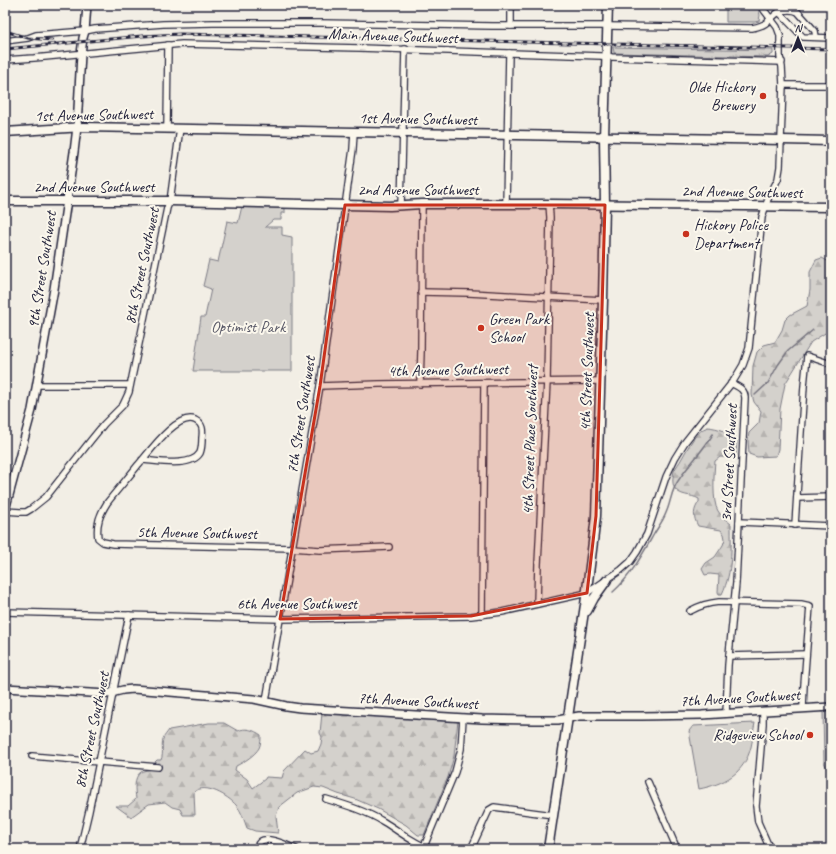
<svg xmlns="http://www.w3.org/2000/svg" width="836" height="854" font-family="Caveat,sans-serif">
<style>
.grass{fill:url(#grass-tufts);stroke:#7b7a84}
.forest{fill:url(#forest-firs);stroke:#7b7a84}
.park{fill:#d4d1cc;stroke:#7b7a84}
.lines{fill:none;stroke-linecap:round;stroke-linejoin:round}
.stream{stroke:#76747f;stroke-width:1.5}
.minor-casing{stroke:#22223b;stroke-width:8}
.tertiary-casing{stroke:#22223b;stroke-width:10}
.secondary-casing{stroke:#22223b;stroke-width:11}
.primary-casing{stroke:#22223b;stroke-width:11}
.minor{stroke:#fbf7ec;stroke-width:5.5}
.tertiary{stroke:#fbf7ec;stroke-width:7}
.secondary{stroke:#fbf7ec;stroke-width:8}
.primary{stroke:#fbf7ec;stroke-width:8}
.rail-casing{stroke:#22223b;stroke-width:3}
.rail{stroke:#fbf7ec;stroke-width:1.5;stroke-dasharray:4.5;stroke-linecap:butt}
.marked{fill:#c8321e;fill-opacity:0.2;stroke:#c8321e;stroke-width:3;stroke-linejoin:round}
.poi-dot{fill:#c8321e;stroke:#fbf7ec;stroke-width:1.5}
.labels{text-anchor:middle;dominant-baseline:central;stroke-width:4;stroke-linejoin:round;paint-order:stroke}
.street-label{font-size:16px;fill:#22223b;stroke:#fbf7ec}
.poi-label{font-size:16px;fill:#22223b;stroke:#fbf7ec;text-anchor:end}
.park-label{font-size:16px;fill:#575766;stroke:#fbf7ec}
</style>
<defs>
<pattern id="grass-tufts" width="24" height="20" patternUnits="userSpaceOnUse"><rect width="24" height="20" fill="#d4d1cc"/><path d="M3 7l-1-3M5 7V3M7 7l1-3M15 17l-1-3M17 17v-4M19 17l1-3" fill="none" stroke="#b6b3b0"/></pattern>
<pattern id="forest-firs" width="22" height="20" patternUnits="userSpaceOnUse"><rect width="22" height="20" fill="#d4d1cc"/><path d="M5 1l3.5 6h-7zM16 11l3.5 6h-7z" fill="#b6b3b0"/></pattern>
</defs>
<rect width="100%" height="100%" fill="#f2eee5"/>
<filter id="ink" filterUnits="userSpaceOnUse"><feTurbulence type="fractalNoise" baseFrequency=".025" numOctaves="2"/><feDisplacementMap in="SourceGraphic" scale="8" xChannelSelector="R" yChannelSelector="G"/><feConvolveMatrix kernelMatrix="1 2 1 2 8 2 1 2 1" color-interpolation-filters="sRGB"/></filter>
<g filter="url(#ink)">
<path class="grass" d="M 613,47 L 773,50 L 773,54 L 768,57 L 614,53 Z"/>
<g class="forest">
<path d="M 822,258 L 831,263 L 831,330 L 830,330 L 811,342 L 785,384 L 780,409 L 778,449 L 776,456 L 757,457 L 749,454 L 748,439 L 749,433 L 759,423 L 761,411 L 754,402 L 752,395 L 753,366 L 757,352 L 764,345 L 775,342 L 782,330 L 785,320 L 790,315 L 807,306 L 810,290 L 810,272 L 816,260 Z"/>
<path d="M 708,427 C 718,428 730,432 737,439 L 736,456 L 735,458 L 720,457 L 715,461 C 714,472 712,502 718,511 C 721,516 726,520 731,524 C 731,549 733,571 722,594 L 719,594 L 718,592 L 719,575 L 710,574 L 705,575 L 702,569 L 706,563 L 715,557 L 723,545 L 725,539 L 724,534 L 721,530 L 698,526 C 693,517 693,510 699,502 L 699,499 C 691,494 679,497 674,487 C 672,482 673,476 674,471 C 676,467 680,462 682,458 C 688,448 696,430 708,427 Z"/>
<path d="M 322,713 L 458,720 L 454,756 L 448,777 L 424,835 L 418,835 L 406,825 L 378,809 L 355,799 L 338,794 L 323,788 L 314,787 L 297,793 L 279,807 L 276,816 L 278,833 L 255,831 L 247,828 C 244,820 242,812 236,805 C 228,796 205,782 194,792 L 195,815 L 183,815 L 180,809 L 172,807 L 165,802 L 149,804 L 131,817 L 116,806 L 128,806 L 136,799 C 135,791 133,777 141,772 C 144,770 158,768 162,767 L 155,762 L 157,760 L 161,760 C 164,753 161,746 163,739 C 164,736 167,733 169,730 L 209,723 L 224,723 L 238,731 C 245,727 254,730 261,735 C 261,739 261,744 259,748 C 255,755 244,762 236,766 L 235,770 L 247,779 L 253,788 L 265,779 L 266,777 L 282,778 L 284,771 L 305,749 L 311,753 L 318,751 L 321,744 L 322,737 L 320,733 Z"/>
</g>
<g class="park">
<path d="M 726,5 L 757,5 L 760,15 L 759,21 L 755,22 L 726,22 Z"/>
<path d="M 242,206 L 285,208 L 285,213 L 281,213 L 281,220 L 273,220 L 265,227 L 282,227 L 282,235 L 292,237 L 292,371 L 193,371 L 201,317 L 205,317 L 211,289 L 203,286 L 209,260 L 218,262 L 227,221 L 238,223 Z"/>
<path d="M 823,711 L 831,711 L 831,777 L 824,762 Z"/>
<path d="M 755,723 C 753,731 753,739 751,747 C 744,774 724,784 699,789 L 689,731 L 693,726 Z"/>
</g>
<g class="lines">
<g class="stream">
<path d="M 755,395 L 768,383 L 778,365 L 788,351 L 813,330"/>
<path d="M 613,592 C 631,576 642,555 654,534 C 658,527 663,521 666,513 C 671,502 671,491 678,481 C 688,465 703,451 713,434"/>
</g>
<defs>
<g id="minor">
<path d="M 511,5 L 511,26"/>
<path d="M 779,12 L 803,37 L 831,38"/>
<path d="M 5,41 L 28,38 L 36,35 L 85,31 L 95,29 L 163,24 L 213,23 L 321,23 L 492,26 L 608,26 L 752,28 C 758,27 763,26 767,22 C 775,16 777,10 789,10 C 793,10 795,10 798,12 L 815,31 L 816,37"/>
<path d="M 5,60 L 34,58 L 182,44 L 360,48 L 601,56 L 612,57 L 782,62"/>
<path d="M 783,85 L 831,85"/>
<path d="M 167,128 L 168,45"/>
<path d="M 506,204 L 509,53"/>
<path d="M 401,206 L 405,49"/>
<path d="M 421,292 L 469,293 L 603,300"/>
<path d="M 420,384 L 421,351 L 422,204"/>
<path d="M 37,385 L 130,385"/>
<path d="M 320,386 L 379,384 L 600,381"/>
<path d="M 142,460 C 157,461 191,468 200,453 C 202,448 202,443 202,438 C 203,430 203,424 195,420 C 177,412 148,454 138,465 C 128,478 117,490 107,503 C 100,514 96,524 98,538 L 103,542 L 113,544 L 292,548 L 320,550 L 389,547"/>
<path d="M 797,498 L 831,497"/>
<path d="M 5,511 L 20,512 L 26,512 L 31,509 L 46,497 L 91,440 L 104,424 L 123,405 L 129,392 L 167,208 L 170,201 L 180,128"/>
<path d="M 739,522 L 831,526"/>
<path d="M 795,525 L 804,386 L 807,356 L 831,364"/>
<path d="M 537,604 L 538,564 L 547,381 L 550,217 L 549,204"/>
<path d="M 690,611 C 699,606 708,603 719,602 L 801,604 L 810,606 L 804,685 L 803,708"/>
<path d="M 5,612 L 280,619 L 471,616 L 502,612 L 587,593 L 621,570 L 630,562 L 637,552 L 647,534 L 666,477 L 675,458 L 685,442 L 734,380 L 743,365 L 749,348 L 762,217 L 769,196 L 778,179 L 780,167 L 783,85 L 782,67 L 780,57 L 780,35 L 777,27 L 764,10 L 762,5"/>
<path d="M 482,615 L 484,383"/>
<path d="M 729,656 L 806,654"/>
<path d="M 266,701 L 320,386 L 353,149 L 354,132"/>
<path d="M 763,711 L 763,724 L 756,806 L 758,822 L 770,849"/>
<path d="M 726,714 L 728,665 L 736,583 L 745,398 C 745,389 738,387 731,383"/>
<path d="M 32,756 L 99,762 L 158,767"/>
<path d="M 648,782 L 677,849"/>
<path d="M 326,799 C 346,805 366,811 384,822 C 399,831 413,843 430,849"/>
<path d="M 80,849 L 89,811 L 129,615"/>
<path d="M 256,849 C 257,846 258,843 261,841 C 268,836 288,846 296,849"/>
<path d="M 423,849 L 455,772 L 461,749 L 463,718"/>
<path d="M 471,849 L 489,810 L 494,807 L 553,815"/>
</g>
<g id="tertiary">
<path d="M 5,510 L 32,410 L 54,289 L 74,152 L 77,127 L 81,54 L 83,38 L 85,31 L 87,5"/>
<path d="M 5,688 L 107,694 L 123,690 L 133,689 L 158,691 L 254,699 L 286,706 L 300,708 L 482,719 L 534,720 L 558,720 L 579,716 L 642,716 L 702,715 L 831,707"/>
</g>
<g id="secondary">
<path d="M 587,611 L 594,598 L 607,580"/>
<path d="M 548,849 L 585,605 L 593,542 L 596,516 L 603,300 L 605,205 L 604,137 L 608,5"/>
</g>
<g id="primary">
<path d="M 5,132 L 83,127 L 831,141"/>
<path d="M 5,201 L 170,201 L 390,206 L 422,204 L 553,204 L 831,207"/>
</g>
</defs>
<use href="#minor" class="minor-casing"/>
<use href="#tertiary" class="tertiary-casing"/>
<use href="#secondary" class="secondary-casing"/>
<use href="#primary" class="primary-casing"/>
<use href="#minor" class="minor"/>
<use href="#tertiary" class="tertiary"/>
<use href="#secondary" class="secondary"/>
<use href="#primary" class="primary"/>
<defs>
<g id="rail">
<path d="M 5,31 L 28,38 L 52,40"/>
<path d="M 5,49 L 142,36 L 180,34 L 831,49"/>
</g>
</defs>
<use href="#rail" class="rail-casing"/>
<use href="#rail" class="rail"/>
</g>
</g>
<path class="marked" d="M 345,205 L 605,205 L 596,516 L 587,593 L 471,616 L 280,619 L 320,386 Z"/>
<g class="poi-dot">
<circle cx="763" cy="96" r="4"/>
<circle cx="686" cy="234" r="4"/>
<circle cx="481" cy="328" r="4"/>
<circle cx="810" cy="735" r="4"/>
</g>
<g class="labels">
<g class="street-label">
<text transform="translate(393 36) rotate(2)">Main Avenue Southwest</text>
<text transform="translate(94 115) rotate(-1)">1st Avenue Southwest</text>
<text transform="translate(418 119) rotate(1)">1st Avenue Southwest</text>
<text x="94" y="187">2nd Avenue Southwest</text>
<text x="418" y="190">2nd Avenue Southwest</text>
<text transform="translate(742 192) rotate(1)">2nd Avenue Southwest</text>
<text transform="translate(142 266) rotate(-78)">8th Street Southwest</text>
<text transform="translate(42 270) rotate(-81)">9th Street Southwest</text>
<text transform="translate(448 370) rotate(-1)">4th Avenue Southwest</text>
<text transform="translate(587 372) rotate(-88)">4th Street Southwest</text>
<text transform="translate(301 415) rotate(-81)">7th Street Southwest</text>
<text transform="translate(530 440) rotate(-88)">4th Street Place Southwest</text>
<text transform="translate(729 463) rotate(-87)">3rd Street Southwest</text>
<text transform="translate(197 533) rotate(1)">5th Avenue Southwest</text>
<text x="297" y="604">6th Avenue Southwest</text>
<text transform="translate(740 698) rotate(-3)">7th Avenue Southwest</text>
<text transform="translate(418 701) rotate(3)">7th Avenue Southwest</text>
<text transform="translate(92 730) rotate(-78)">8th Street Southwest</text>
</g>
<g class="poi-label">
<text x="755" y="87">Olde Hickory<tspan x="755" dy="18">Brewery</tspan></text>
<text x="694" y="225" text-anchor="start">Hickory Police<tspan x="694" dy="18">Department</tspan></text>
<text x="489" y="319" text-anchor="start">Green Park<tspan x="489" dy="18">School</tspan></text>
<text x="802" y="735">Ridgeview School</text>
</g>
<g class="park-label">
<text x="248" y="327">Optimist Park</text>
</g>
</g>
<rect width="836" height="854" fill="none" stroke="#fbf7ec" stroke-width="20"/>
<rect x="10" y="10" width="816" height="834" fill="none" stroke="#22223b" stroke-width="1.5" filter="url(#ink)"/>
<g transform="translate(798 38)" stroke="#fbf7ec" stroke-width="3" paint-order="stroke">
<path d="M0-3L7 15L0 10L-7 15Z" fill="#22223b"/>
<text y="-6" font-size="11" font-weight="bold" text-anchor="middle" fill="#22223b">N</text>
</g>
</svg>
